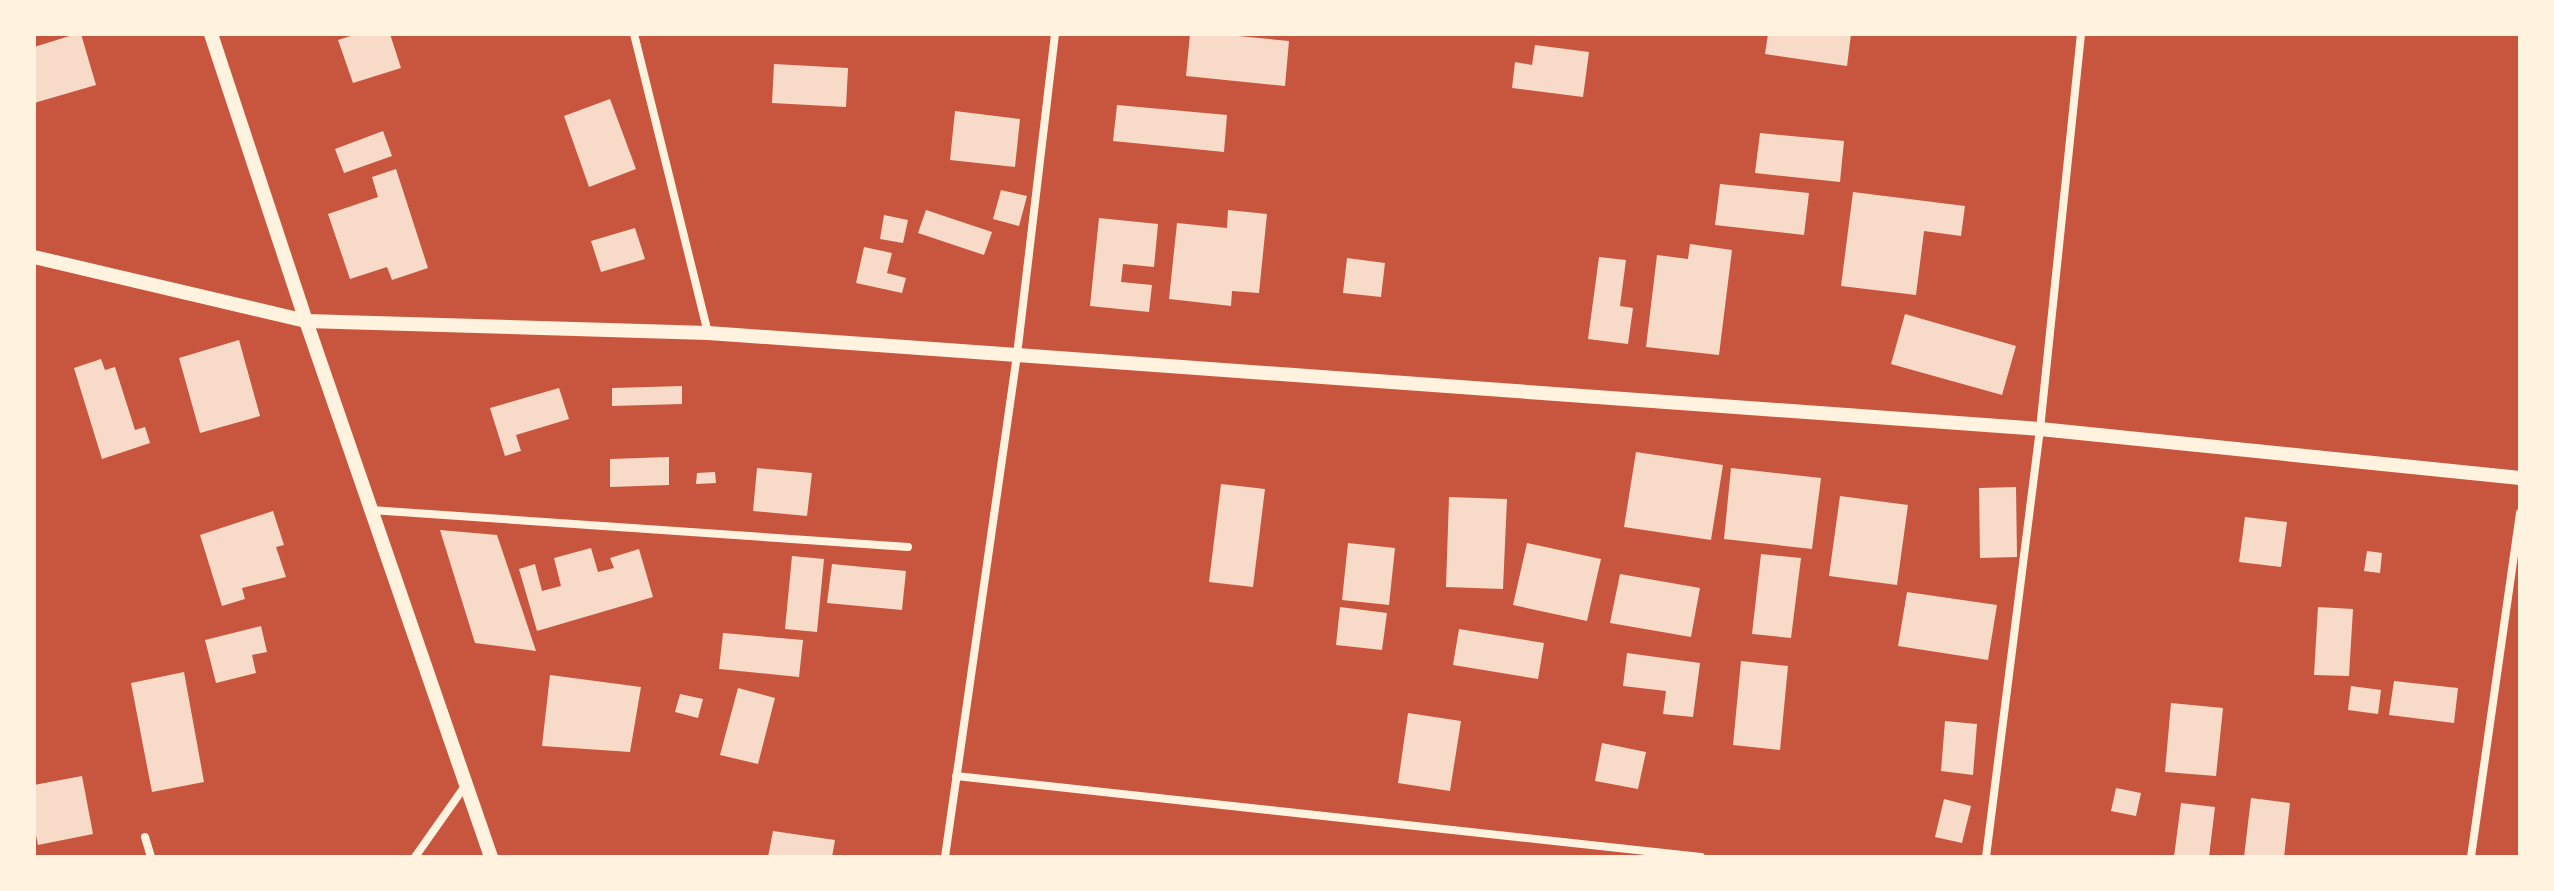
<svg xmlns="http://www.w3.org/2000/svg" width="2554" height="891" font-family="Lora,serif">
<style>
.building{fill:#f7dbc8}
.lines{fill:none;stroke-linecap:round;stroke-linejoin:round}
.minor{stroke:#fff3e0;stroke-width:8}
.tertiary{stroke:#fff3e0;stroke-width:14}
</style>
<rect width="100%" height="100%" fill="#c8553d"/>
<g class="building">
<path d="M 76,34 L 81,34 L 96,85 L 34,103 L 34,47 Z"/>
<path d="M 357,34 L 390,34 L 401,68 L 353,83 L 338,40 Z"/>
<path d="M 1190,34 L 1218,34 L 1289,41 L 1285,86 L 1186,76 Z"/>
<path d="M 1768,34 L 1851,34 L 1847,66 L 1765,54 Z"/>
<path d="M 1535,45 L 1589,52 L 1583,97 L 1512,88 L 1515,62 L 1532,65 Z"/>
<path d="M 774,64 L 848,68 L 846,107 L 772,103 Z"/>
<path d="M 610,99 L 636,169 L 589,187 L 564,116 Z"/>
<path d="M 1117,105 L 1227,115 L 1224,152 L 1113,141 Z"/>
<path d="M 955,111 L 1020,119 L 1015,167 L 950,160 Z"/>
<path d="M 383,131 L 392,156 L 344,173 L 335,149 Z"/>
<path d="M 1760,133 L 1844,141 L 1840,182 L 1755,173 Z"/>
<path d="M 396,169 L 428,268 L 392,280 L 387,267 L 350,279 L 328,214 L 378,197 L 372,177 Z"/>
<path d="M 1720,184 L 1809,193 L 1804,235 L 1715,225 Z"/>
<path d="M 1001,190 L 1027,196 L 1019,226 L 993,219 Z"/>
<path d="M 1853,192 L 1965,206 L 1961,236 L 1924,231 L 1916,295 L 1841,286 Z"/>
<path d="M 926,210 L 992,232 L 984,255 L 918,233 Z"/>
<path d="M 1228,210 L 1267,214 L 1259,293 L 1232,291 L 1231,306 L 1169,299 L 1177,223 L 1227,228 Z"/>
<path d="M 884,215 L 908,220 L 903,243 L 880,239 Z"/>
<path d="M 1099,218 L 1158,224 L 1154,267 L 1123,264 L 1121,282 L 1152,285 L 1149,312 L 1090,306 Z"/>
<path d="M 635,228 L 645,259 L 601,272 L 591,241 Z"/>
<path d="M 1690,244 L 1732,250 L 1719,355 L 1646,347 L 1657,255 L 1688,259 Z"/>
<path d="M 864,247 L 892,253 L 887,273 L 906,278 L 902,293 L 856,283 Z"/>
<path d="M 1599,257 L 1626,260 L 1620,306 L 1633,308 L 1628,344 L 1588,339 Z"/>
<path d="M 1347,258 L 1385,263 L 1381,297 L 1343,293 Z"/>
<path d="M 1905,314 L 2016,346 L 2002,395 L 1891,364 Z"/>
<path d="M 239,340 L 260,416 L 200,433 L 179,358 Z"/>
<path d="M 101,359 L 105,370 L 115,367 L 135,430 L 145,427 L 150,443 L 102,459 L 74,368 Z"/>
<path d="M 682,386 L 682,404 L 612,406 L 612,388 Z"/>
<path d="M 559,388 L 569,419 L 516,435 L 521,451 L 505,456 L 490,408 Z"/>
<path d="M 1636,452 L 1723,465 L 1711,540 L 1624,527 Z"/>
<path d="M 669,457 L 669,485 L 610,487 L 610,459 Z"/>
<path d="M 757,468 L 812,473 L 807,516 L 753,511 Z"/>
<path d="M 1731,468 L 1821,478 L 1812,549 L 1724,539 Z"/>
<path d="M 715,472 L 716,483 L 696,484 L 697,473 Z"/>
<path d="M 1221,484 L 1265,489 L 1253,587 L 1209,582 Z"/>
<path d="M 2016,487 L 2017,557 L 1980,558 L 1979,488 Z"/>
<path d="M 1840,496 L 1908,505 L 1897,585 L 1829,576 Z"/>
<path d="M 1449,497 L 1507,499 L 1503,589 L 1446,587 Z"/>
<path d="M 273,511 L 284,545 L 276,547 L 286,577 L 242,588 L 245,599 L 222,606 L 200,535 Z"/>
<path d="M 2245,517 L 2287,522 L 2281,567 L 2239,562 Z"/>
<path d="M 440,530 L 497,535 L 536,651 L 475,643 Z"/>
<path d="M 1348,543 L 1395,548 L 1389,605 L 1342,600 Z"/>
<path d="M 1527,543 L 1601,559 L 1587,621 L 1513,605 Z"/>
<path d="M 591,548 L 598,572 L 614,568 L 610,558 L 639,549 L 653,597 L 537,631 L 519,569 L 535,564 L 542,591 L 561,586 L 554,558 Z"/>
<path d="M 2367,551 L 2382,553 L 2380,573 L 2364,571 Z"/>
<path d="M 1761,554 L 1801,558 L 1791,638 L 1752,634 Z"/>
<path d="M 792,556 L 824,559 L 817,632 L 785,629 Z"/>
<path d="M 832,564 L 906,571 L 902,610 L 827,603 Z"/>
<path d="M 1620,574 L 1700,588 L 1691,637 L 1610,623 Z"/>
<path d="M 1907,592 L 1997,605 L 1988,660 L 1898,646 Z"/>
<path d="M 1340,607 L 1387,613 L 1382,650 L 1336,645 Z"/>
<path d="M 2318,607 L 2353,609 L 2349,676 L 2314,675 Z"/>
<path d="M 261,626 L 267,652 L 252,655 L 256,673 L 216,683 L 205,640 Z"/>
<path d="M 1459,629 L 1544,643 L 1538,679 L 1453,665 Z"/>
<path d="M 723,633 L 803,640 L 799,677 L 719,669 Z"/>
<path d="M 1627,653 L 1700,663 L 1693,717 L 1663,714 L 1666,691 L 1623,686 Z"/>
<path d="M 1741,661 L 1788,666 L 1780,750 L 1733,745 Z"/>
<path d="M 184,672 L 204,782 L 152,792 L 131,683 Z"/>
<path d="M 550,675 L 641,687 L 630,752 L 542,746 Z"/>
<path d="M 2394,681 L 2458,688 L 2454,723 L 2389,715 Z"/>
<path d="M 2351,686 L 2381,690 L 2378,714 L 2348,710 Z"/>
<path d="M 738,688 L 775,698 L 758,764 L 720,755 Z"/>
<path d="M 680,694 L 703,699 L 698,718 L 675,712 Z"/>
<path d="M 2171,703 L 2223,708 L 2216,776 L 2165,772 Z"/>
<path d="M 1408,713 L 1461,721 L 1450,791 L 1398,783 Z"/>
<path d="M 1945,721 L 1977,724 L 1973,775 L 1941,771 Z"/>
<path d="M 1602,743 L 1646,752 L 1638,789 L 1595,781 Z"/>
<path d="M 82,776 L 93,834 L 38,845 L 34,826 L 34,785 Z"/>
<path d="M 2116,788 L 2141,793 L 2136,816 L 2111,811 Z"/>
<path d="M 2251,798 L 2290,803 L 2284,857 L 2244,857 Z"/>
<path d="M 1944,799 L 1971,806 L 1962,843 L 1935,837 Z"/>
<path d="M 2181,803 L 2215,807 L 2209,857 L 2174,857 Z"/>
<path d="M 773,831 L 835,840 L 832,857 L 768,857 Z"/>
</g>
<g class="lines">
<g class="minor">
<path d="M 634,34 L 708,333"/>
<path d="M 371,510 L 908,547"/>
<path d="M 956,776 L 1701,857"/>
<path d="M 145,837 L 151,857"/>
<path d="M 415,857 L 465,786"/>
<path d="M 945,857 L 1017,355 L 1055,34"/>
<path d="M 1986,857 L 2040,429 L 2081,34"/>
<path d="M 2471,857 L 2520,513"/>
</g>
<g class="tertiary">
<path d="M 211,34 L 306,321 L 491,857"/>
<path d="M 34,257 L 306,321 L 708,333 L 1017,355 L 2040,429 L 2520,478"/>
</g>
</g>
<rect width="2554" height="891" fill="none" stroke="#fff3e0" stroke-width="72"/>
</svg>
